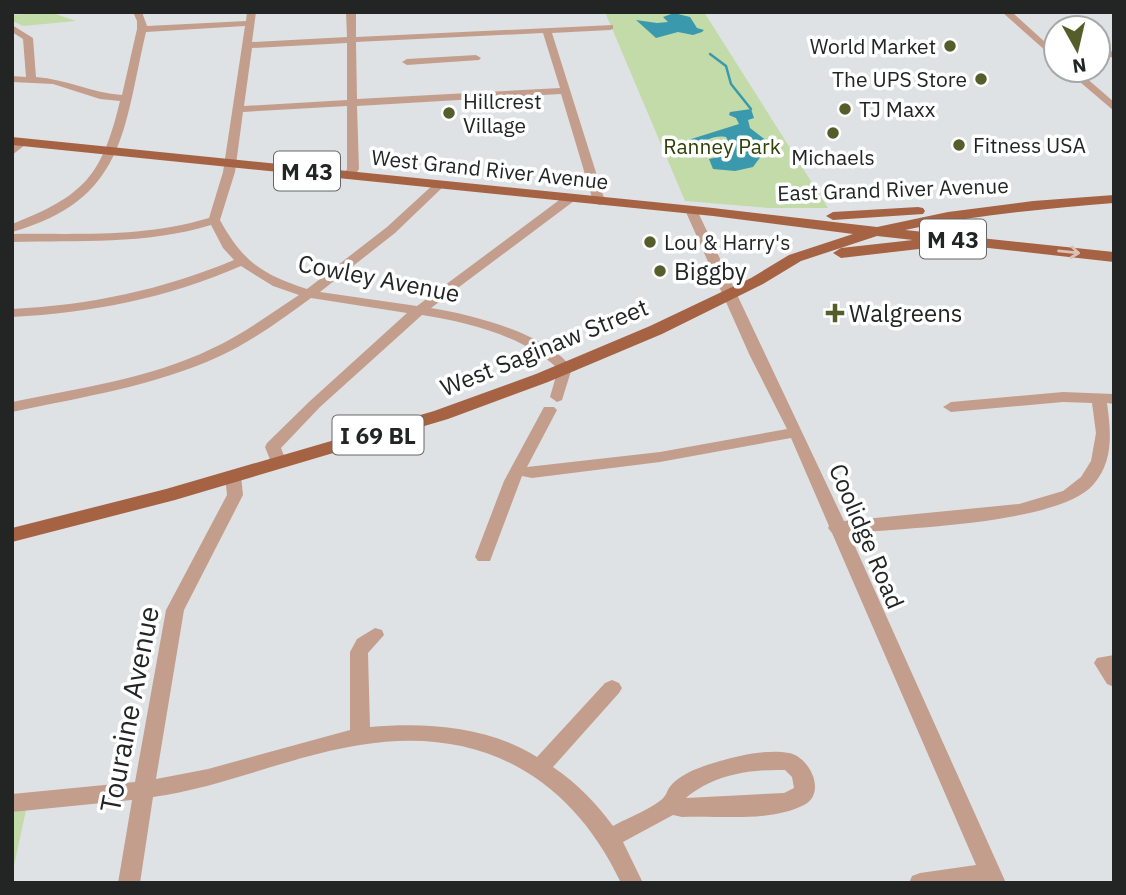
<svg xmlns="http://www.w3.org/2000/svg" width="1126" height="895" font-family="'IBM Plex Sans',sans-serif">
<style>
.green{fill:#c2dba9}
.water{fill:#3a99ac}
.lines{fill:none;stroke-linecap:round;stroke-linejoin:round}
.stream{stroke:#3a99ac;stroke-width:2.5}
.minor{fill:#c49e8d;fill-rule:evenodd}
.major{fill:#a66344;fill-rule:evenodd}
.oneway{stroke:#dbc1b4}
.poi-dot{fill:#555d2b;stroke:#fff;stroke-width:2.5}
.labels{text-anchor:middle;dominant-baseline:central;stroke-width:7;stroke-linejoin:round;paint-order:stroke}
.far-poi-label{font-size:21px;fill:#232525;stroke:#fff;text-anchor:start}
.far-park-label{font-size:21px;fill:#2c4307;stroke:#fff}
.far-street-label{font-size:21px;fill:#232525;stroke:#fff}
.shield{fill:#fff;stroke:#656666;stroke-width:2}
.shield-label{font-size:23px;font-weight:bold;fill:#232525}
.poi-label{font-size:24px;fill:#232525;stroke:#fff;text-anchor:start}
.street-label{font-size:24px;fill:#232525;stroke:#fff}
.near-street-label{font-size:28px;fill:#232525;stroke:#fff}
</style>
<rect width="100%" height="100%" fill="#dfe2e5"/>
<g class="green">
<path d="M 50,12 L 76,21 L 23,26 L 12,21 L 12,15 Z"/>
<path d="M 605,12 L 704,12 L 828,208 L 769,208 L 685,201 Z"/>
<path d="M 26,810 L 12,875 L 12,812 Z"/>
</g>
<g class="water">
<path d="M 674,13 L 690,17 L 697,28 L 704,30 L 702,32 L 693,35 L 678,32 L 656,38 L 636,20 L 657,23 L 668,22 L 663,17 Z"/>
<path d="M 751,109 L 754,118 L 748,120 L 750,128 L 767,141 L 767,148 L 753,167 L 735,171 L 713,169 L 709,159 L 723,156 L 721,148 L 728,141 L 726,137 C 713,135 708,140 697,145 L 698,150 L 705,155 C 695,155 689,150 685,141 L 739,124 L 736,118 L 729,115 L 730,112 Z"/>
</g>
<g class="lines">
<path class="stream" d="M 710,54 L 726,66 L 731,84 L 751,109"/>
<g class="minor">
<path d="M 133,12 L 142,12 L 147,26 L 246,21 L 247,12 L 256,12 L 252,42 L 347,37 L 346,12 L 356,12 L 356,37 L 613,25 L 613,29 L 610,30 L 552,33 L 605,201 L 603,204 L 599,205 L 593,201 L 561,94 L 357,106 L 359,169 L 353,178 L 349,179 L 343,176 L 347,169 L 347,106 L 243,112 L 235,172 L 220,220 C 243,262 262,274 307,289 L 387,227 L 435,183 L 443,183 L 443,187 L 395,233 L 320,292 L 417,306 L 566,195 L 574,195 L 574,201 L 431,308 C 473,315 546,333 572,368 L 562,400 L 557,402 L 550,397 L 558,369 C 524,336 467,322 422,315 L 320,407 L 281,448 L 287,463 L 285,467 L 273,467 L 265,447 L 267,443 L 310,401 L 407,313 L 311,298 C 282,319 253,341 220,356 C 155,386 82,397 12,412 L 12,402 C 79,388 149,379 211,349 C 242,335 270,314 299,295 L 273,286 L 241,266 C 167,298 92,313 12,317 L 12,309 C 90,305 162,290 234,260 L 223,248 L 211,225 C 145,245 80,240 12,242 L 12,234 C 81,233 141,238 209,218 L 223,172 L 245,26 L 146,32 C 123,130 126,200 12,232 L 12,224 C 84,196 102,176 120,101 L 100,99 L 53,84 L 12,82 L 12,76 L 26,77 L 23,39 L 12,32 L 12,25 L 33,38 L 36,77 C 66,79 92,93 122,95 L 137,29 L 137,21 ZM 543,33 L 560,88 L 357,99 L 356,42 ZM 347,43 L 347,100 L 244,106 L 252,48 Z"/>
<path d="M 1002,12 L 1012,12 L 1056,52 L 1056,60 Z"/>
<path d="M 1114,51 L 1114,57 L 1098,58 L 1098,52 Z"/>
<path d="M 476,55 L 481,58 L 479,60 L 407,65 L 402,62 L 407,59 Z"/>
<path d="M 1066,70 L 1077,70 L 1114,102 L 1114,111 Z"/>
<path d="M 19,140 L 29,142 L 12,155 L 12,146 Z"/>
<path d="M 691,206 L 697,210 L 844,521 L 1019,504 L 1063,491 L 1081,477 L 1091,461 L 1096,433 L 1092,403 L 1063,402 L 951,412 L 943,407 L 951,402 L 1063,392 L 1114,394 L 1114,404 L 1107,403 C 1111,432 1114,461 1093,485 C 1058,524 904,528 849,533 L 1006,883 L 909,883 L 912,876 L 920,873 L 976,865 L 832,533 L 828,528 L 829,526 L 791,438 L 660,462 L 532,478 L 522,476 L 490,561 L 478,561 L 475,557 L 504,481 L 544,407 L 554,407 L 557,410 L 527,467 L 660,452 L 787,429 L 750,356 L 685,210 Z"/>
<path d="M 233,471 L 241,476 L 243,495 L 184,610 L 156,779 L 208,769 L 350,730 L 350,652 L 357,639 L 375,628 L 382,630 L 384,635 L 368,653 L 370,727 C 426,722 488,726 537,757 L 605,683 L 612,680 L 619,683 L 622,688 L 619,693 L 553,767 C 577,783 596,803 613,826 C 625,819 656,807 664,797 C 666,795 667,791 669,788 C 680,773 703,766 720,761 C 740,755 768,749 789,753 C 810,757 827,793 804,805 C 768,823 720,815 682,817 L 673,815 L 623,842 L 643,883 L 621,883 C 570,775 479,725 360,745 C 290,756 224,787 153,797 L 140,883 L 118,883 L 132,800 L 12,812 L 12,794 L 135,782 L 166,610 L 227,495 L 225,476 ZM 785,770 L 792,777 L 794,788 L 784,793 L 686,798 C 713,775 750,769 785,770 Z"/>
<path d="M 1114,655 L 1114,687 L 1107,684 L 1094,663 L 1097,658 Z"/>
</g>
<g class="major">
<path d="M 12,137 L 713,208 L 877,227 L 948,212 L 1033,201 L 1114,195 L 1114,203 C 1043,209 974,215 905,230 L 1114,252 L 1114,262 L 925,241 L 924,247 L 919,249 L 841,258 L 833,253 L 841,248 L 913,240 L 877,236 L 801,261 L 763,284 L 662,334 L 548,382 L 448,419 L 175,500 L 12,542 L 12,528 L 166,489 L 434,411 L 536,374 L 650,326 L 751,278 L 789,255 L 853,234 L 713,216 L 12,145 Z"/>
<path d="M 918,207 L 923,208 L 925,211 L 923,214 L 833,220 L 826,216 L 833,212 Z"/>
</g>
</g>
<defs><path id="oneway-shaft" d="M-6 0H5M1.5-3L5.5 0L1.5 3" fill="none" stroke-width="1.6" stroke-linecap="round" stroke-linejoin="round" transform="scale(1.75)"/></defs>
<use class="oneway" href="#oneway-shaft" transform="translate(1069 252) rotate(6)"/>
<g class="poi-dot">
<circle cx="950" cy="46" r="7"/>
<circle cx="981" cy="79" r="7"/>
<circle cx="845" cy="109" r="7"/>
<circle cx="449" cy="113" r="7"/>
<circle cx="833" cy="133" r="7"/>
<circle cx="959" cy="145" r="7"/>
<circle cx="650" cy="242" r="7"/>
<circle cx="660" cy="271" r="7"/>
<path d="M831.5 302.5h7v7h7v7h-7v7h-7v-7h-7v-7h7z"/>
</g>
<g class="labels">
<g class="far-poi-label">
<text x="936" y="46" text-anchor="end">World Market</text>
<text x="967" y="79" text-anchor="end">The UPS Store</text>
<text x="463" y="101">Hillcrest<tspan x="463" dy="24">Village</tspan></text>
<text x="859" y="109">TJ Maxx</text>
<text x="973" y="145">Fitness USA</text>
<text x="833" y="157" text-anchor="middle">Michaels</text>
<text x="664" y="242">Lou &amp; Harry's</text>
</g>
<g class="far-park-label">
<text x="722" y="146">Ranney Park</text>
</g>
<g class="far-street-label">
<text transform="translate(490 169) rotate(6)">West Grand River Avenue</text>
<text transform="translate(893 189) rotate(-2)">East Grand River Avenue</text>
</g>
<g class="shield">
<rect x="274" y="151.5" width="66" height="39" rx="5"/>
<rect x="920" y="219.5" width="66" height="39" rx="5"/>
<rect x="332.5" y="415.5" width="91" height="39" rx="5"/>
</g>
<g class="shield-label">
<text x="307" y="171">M 43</text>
<text x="953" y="239">M 43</text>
<text x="378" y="435">I 69 BL</text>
</g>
<g class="poi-label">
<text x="674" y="271">Biggby</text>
<text x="849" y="313">Walgreens</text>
</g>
<g class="street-label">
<text transform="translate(379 278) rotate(11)">Cowley Avenue</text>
<text transform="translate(544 347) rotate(-22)">West Saginaw Street</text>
<text transform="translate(867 536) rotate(67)">Coolidge Road</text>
</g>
<g class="near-street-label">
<text transform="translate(129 709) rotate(-79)">Touraine Avenue</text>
</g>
</g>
<rect width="1126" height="895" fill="none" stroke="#232525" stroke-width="28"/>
<g transform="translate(1077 49) rotate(172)"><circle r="33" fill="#ffffff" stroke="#a7a8a8" stroke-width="2"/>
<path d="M0-5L12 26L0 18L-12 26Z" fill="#555d2b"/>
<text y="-10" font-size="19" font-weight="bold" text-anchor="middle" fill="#232525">N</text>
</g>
</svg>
